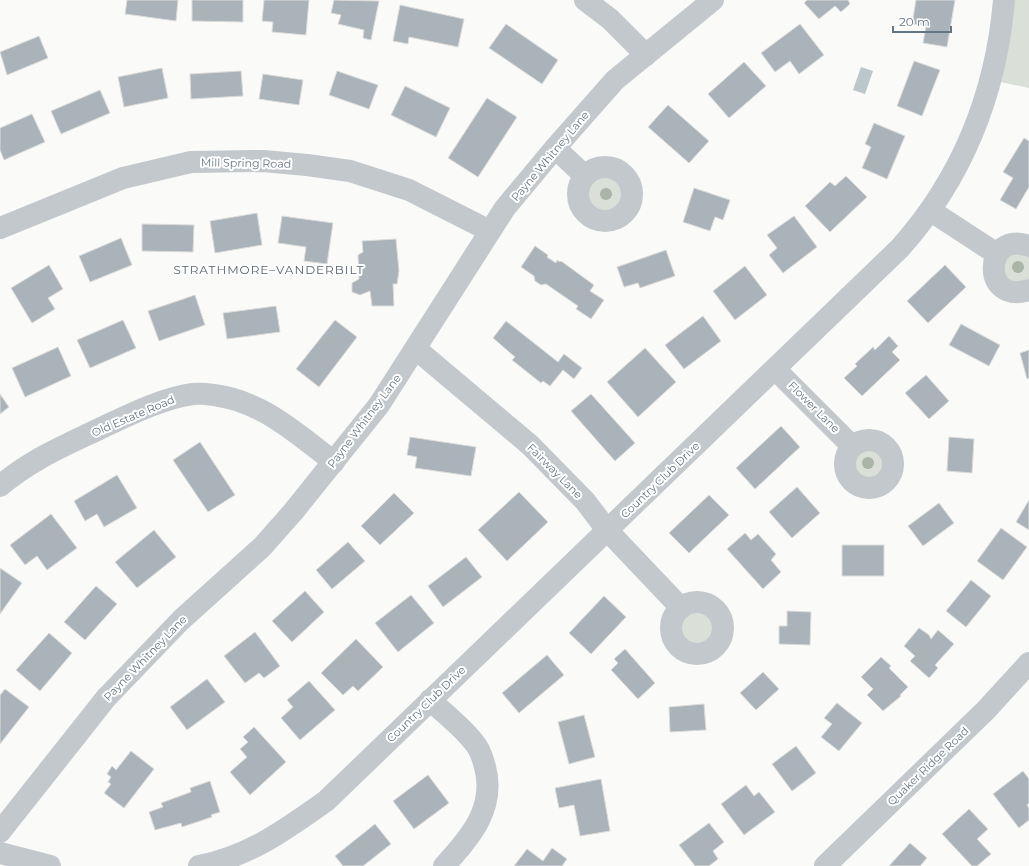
<svg xmlns="http://www.w3.org/2000/svg" width="1029" height="866" font-family="Montserrat,sans-serif">
<style>
.green{fill:#dadfd7}
.water{fill:#bbc7cb}
.building{fill:#aab3b9;stroke:#dcdcda}
.lines{fill:none;stroke-linecap:round;stroke-linejoin:round}
.minor{stroke:#c3c8cc;stroke-width:22}
.tree{fill:#aab4a7}
.labels{text-anchor:middle;dominant-baseline:central;stroke-width:4;stroke-linejoin:round;paint-order:stroke}
.street-label{font-size:11px;fill:#657683;stroke:#fff}
.neighbourhood-label{font-size:12px;letter-spacing:1px;fill:#57646e;stroke:#fff}
</style>
<rect width="100%" height="100%" fill="#fafaf8"/>
<g class="green">
<path d="M 1004,0 L 1029,0 L 1029,88 L 991,80 Z"/>
<circle cx="606" cy="194" r="27"/>
<path d="M 1029,246 L 1029,290 L 1021,292 L 993,262 Z"/>
<circle cx="869" cy="464" r="24"/>
<circle cx="697" cy="628" r="26"/>
</g>
<path class="water" d="M 861,67 L 873,71 L 865,94 L 853,90 Z"/>
<g class="building">
<path d="M 127,0 L 178,0 L 176,21 L 125,14 Z"/>
<path d="M 192,0 L 243,0 L 243,22 L 192,21 Z"/>
<path d="M 264,0 L 309,0 L 306,35 L 272,32 L 273,22 L 262,21 Z"/>
<path d="M 334,0 L 379,1 L 371,40 L 363,38 L 364,30 L 338,24 L 341,15 L 331,13 Z"/>
<path d="M 807,0 L 848,0 L 850,4 L 841,12 L 835,6 L 819,19 L 804,3 Z"/>
<path d="M 916,0 L 955,0 L 947,47 L 923,43 L 926,26 L 912,24 Z"/>
<path d="M 400,5 L 464,19 L 458,47 L 409,37 L 408,44 L 393,41 Z"/>
<path d="M 506,24 L 558,60 L 542,84 L 489,48 Z"/>
<path d="M 800,24 L 824,55 L 799,74 L 790,61 L 775,72 L 761,53 Z"/>
<path d="M 39,36 L 48,58 L 7,75 L 0,52 Z"/>
<path d="M 914,61 L 940,70 L 922,116 L 897,106 Z"/>
<path d="M 744,62 L 766,86 L 729,118 L 708,94 Z"/>
<path d="M 162,68 L 168,98 L 124,107 L 118,77 Z"/>
<path d="M 241,71 L 243,96 L 191,99 L 190,74 Z"/>
<path d="M 337,71 L 378,85 L 369,109 L 329,95 Z"/>
<path d="M 263,74 L 303,80 L 299,105 L 259,99 Z"/>
<path d="M 405,86 L 450,108 L 436,137 L 391,115 Z"/>
<path d="M 100,90 L 110,113 L 61,134 L 51,111 Z"/>
<path d="M 487,98 L 517,117 L 478,177 L 448,158 Z"/>
<path d="M 668,105 L 709,141 L 689,163 L 648,127 Z"/>
<path d="M 32,114 L 45,142 L 4,160 L 0,150 L 0,128 Z"/>
<path d="M 874,123 L 905,136 L 887,179 L 862,168 L 871,147 L 865,144 Z"/>
<path d="M 1024,138 L 1029,141 L 1029,187 L 1016,209 L 1000,200 L 1013,178 L 1003,172 Z"/>
<path d="M 846,176 L 867,197 L 830,232 L 805,206 L 830,182 L 835,186 Z"/>
<path d="M 694,188 L 730,200 L 723,220 L 715,217 L 710,231 L 683,222 Z"/>
<path d="M 257,213 L 262,245 L 215,253 L 210,221 Z"/>
<path d="M 282,216 L 333,223 L 327,264 L 304,261 L 306,247 L 278,243 Z"/>
<path d="M 794,216 L 817,247 L 783,273 L 769,255 L 777,248 L 767,235 Z"/>
<path d="M 142,224 L 194,225 L 193,252 L 142,251 Z"/>
<path d="M 121,238 L 132,265 L 90,282 L 79,256 Z"/>
<path d="M 396,239 L 399,271 L 397,284 L 393,284 L 394,306 L 372,306 L 370,291 L 360,295 L 352,292 L 352,283 L 359,279 L 358,255 L 363,252 L 362,241 Z"/>
<path d="M 535,246 L 548,255 L 547,257 L 556,263 L 557,260 L 560,262 L 561,261 L 594,285 L 590,291 L 604,300 L 591,319 L 576,309 L 578,306 L 546,284 L 541,285 L 535,281 L 534,276 L 521,267 Z"/>
<path d="M 666,250 L 675,276 L 640,288 L 638,283 L 624,287 L 617,267 Z"/>
<path d="M 49,265 L 63,289 L 48,298 L 55,309 L 32,323 L 11,288 Z"/>
<path d="M 945,265 L 966,287 L 928,323 L 907,301 Z"/>
<path d="M 745,266 L 767,295 L 735,320 L 713,291 Z"/>
<path d="M 195,295 L 205,325 L 159,341 L 148,311 Z"/>
<path d="M 276,306 L 280,332 L 227,339 L 223,313 Z"/>
<path d="M 703,316 L 721,341 L 684,369 L 665,345 Z"/>
<path d="M 123,320 L 136,348 L 90,368 L 77,340 Z"/>
<path d="M 335,320 L 357,337 L 319,387 L 296,369 Z"/>
<path d="M 506,321 L 558,362 L 564,354 L 582,368 L 574,379 L 563,370 L 550,386 L 543,381 L 541,383 L 512,360 L 515,357 L 493,338 Z"/>
<path d="M 961,324 L 1000,345 L 989,366 L 949,345 Z"/>
<path d="M 889,336 L 898,346 L 892,352 L 900,360 L 862,396 L 844,378 L 857,366 L 855,364 L 873,347 L 875,350 Z"/>
<path d="M 58,347 L 71,376 L 25,397 L 12,368 Z"/>
<path d="M 645,348 L 676,382 L 638,417 L 607,382 Z"/>
<path d="M 1029,350 L 1029,378 L 1027,379 L 1020,353 Z"/>
<path d="M 926,375 L 949,401 L 929,419 L 905,393 Z"/>
<path d="M 0,394 L 9,407 L 0,414 Z"/>
<path d="M 591,394 L 635,443 L 615,461 L 571,411 Z"/>
<path d="M 781,426 L 800,447 L 755,489 L 736,468 Z"/>
<path d="M 410,437 L 476,447 L 471,476 L 415,468 L 417,457 L 407,455 Z"/>
<path d="M 949,437 L 974,439 L 972,473 L 947,471 Z"/>
<path d="M 200,442 L 235,495 L 208,512 L 173,460 Z"/>
<path d="M 117,475 L 137,508 L 104,527 L 97,514 L 85,521 L 74,501 Z"/>
<path d="M 797,487 L 820,513 L 792,538 L 769,512 Z"/>
<path d="M 519,492 L 548,522 L 507,561 L 478,530 Z"/>
<path d="M 394,493 L 414,513 L 380,545 L 361,526 Z"/>
<path d="M 709,495 L 729,515 L 689,553 L 669,533 Z"/>
<path d="M 1029,500 L 1029,530 L 1016,522 Z"/>
<path d="M 939,503 L 954,523 L 923,546 L 908,526 Z"/>
<path d="M 51,514 L 77,548 L 47,570 L 37,556 L 25,565 L 10,545 Z"/>
<path d="M 1001,528 L 1027,547 L 1003,580 L 977,561 Z"/>
<path d="M 154,530 L 176,557 L 137,588 L 115,562 Z"/>
<path d="M 745,533 L 751,540 L 758,534 L 776,554 L 771,560 L 781,572 L 763,589 L 727,549 Z"/>
<path d="M 348,542 L 365,561 L 332,589 L 316,570 Z"/>
<rect x="842" y="545" width="42" height="31"/>
<path d="M 466,557 L 482,577 L 443,607 L 428,586 Z"/>
<path d="M 0,568 L 22,583 L 0,614 Z"/>
<path d="M 971,580 L 991,596 L 966,627 L 946,611 Z"/>
<path d="M 96,586 L 117,604 L 85,640 L 64,622 Z"/>
<path d="M 305,591 L 324,612 L 292,642 L 272,621 Z"/>
<path d="M 411,595 L 434,623 L 398,652 L 375,623 Z"/>
<path d="M 604,596 L 626,617 L 591,654 L 569,633 Z"/>
<path d="M 787,611 L 811,612 L 810,645 L 779,644 L 779,626 L 787,626 Z"/>
<path d="M 919,628 L 929,635 L 931,639 L 938,630 L 954,644 L 935,665 L 938,668 L 929,678 L 910,661 L 915,656 L 904,646 Z"/>
<path d="M 255,632 L 280,666 L 264,678 L 259,673 L 245,683 L 224,656 Z"/>
<path d="M 49,633 L 72,653 L 40,691 L 16,670 Z"/>
<path d="M 356,639 L 383,667 L 358,691 L 353,686 L 343,695 L 321,673 Z"/>
<path d="M 625,649 L 655,683 L 638,699 L 611,670 L 618,663 L 614,659 Z"/>
<path d="M 547,655 L 564,675 L 519,713 L 502,693 Z"/>
<path d="M 881,657 L 891,666 L 889,668 L 908,687 L 900,695 L 901,696 L 883,711 L 867,695 L 873,689 L 861,677 Z"/>
<path d="M 763,672 L 779,689 L 756,710 L 740,693 Z"/>
<path d="M 207,679 L 225,702 L 187,730 L 170,707 Z"/>
<path d="M 309,681 L 335,710 L 300,740 L 281,718 L 293,707 L 287,700 Z"/>
<path d="M 5,689 L 29,707 L 0,744 L 0,695 Z"/>
<path d="M 837,703 L 862,723 L 839,751 L 821,737 L 832,724 L 824,718 Z"/>
<path d="M 704,704 L 706,730 L 670,732 L 669,707 Z"/>
<path d="M 584,715 L 595,757 L 569,764 L 558,722 Z"/>
<path d="M 254,727 L 286,762 L 250,795 L 230,772 L 247,757 L 240,749 L 248,742 L 243,737 Z"/>
<path d="M 796,746 L 816,773 L 792,791 L 772,764 Z"/>
<path d="M 131,751 L 154,769 L 124,808 L 104,793 L 111,784 L 108,782 L 111,777 L 107,774 L 112,766 L 116,770 Z"/>
<path d="M 1023,771 L 1029,779 L 1029,803 L 1027,805 L 1029,808 L 1029,820 L 1019,828 L 993,794 Z"/>
<path d="M 428,775 L 449,803 L 414,829 L 393,801 Z"/>
<path d="M 601,779 L 610,831 L 580,836 L 574,805 L 559,808 L 555,788 Z"/>
<path d="M 210,781 L 220,812 L 211,815 L 212,817 L 182,827 L 181,823 L 155,830 L 149,812 L 163,807 L 161,803 L 191,792 L 190,788 Z"/>
<path d="M 746,785 L 754,796 L 759,792 L 775,812 L 744,835 L 721,804 Z"/>
<path d="M 969,809 L 988,829 L 977,839 L 991,854 L 977,866 L 972,866 L 942,834 Z"/>
<path d="M 709,823 L 724,842 L 713,851 L 718,859 L 709,866 L 695,866 L 679,845 Z"/>
<path d="M 375,824 L 391,844 L 363,866 L 343,866 L 335,856 Z"/>
<path d="M 910,843 L 927,858 L 920,866 L 889,866 Z"/>
<path d="M 552,848 L 567,859 L 562,866 L 514,866 L 527,849 L 543,861 Z"/>
</g>
<g class="lines">
<g class="minor">
<path d="M 585,0 L 610,19 L 646,55"/>
<path d="M 555,148 L 585,176"/>
<circle cx="605" cy="194" r="27"/>
<path d="M 931,211 L 997,254"/>
<path d="M 0,228 L 123,178 L 191,162 L 263,161 L 307,165 L 350,171 L 409,190 L 490,231"/>
<path d="M 1029,246 C 983,229 981,306 1029,290"/>
<path d="M 416,349 L 530,445 L 585,501 L 607,530 L 681,608"/>
<path d="M 775,369 L 852,446"/>
<circle cx="869" cy="464" r="24"/>
<path d="M 0,486 C 30,460 64,446 99,429 C 127,416 162,398 193,394 C 200,393 207,394 214,395 C 262,401 297,434 334,462"/>
<circle cx="697" cy="628" r="26"/>
<path d="M 430,700 C 445,714 464,728 476,745 C 481,752 483,759 485,767 C 496,808 470,838 444,866"/>
<path d="M 0,832 L 106,698 L 181,620 L 262,547 L 293,512 L 379,405 L 505,208 L 555,148 L 615,80 L 713,0"/>
<path d="M 0,853 L 50,866"/>
<path d="M 199,866 C 250,856 285,830 326,801 L 900,248 C 963,177 996,94 1004,0"/>
<path d="M 825,866 L 986,710 L 1029,663"/>
</g>
</g>
<g class="tree">
<circle cx="606" cy="194" r="6"/>
<circle cx="1018" cy="267" r="6"/>
<circle cx="868" cy="463" r="6"/>
</g>
<g class="labels">
<g class="street-label">
<text transform="translate(550 156) rotate(-50)">Payne Whitney Lane</text>
<text transform="translate(246 163) rotate(1)">Mill Spring Road</text>
<text transform="translate(814 407) rotate(45)">Flower Lane</text>
<text transform="translate(133 416) rotate(-23)">Old Estate Road</text>
<text transform="translate(364 421) rotate(-53)">Payne Whitney Lane</text>
<text transform="translate(555 471) rotate(45)">Fairway Lane</text>
<text transform="translate(660 480) rotate(-44)">Country Club Drive</text>
<text transform="translate(145 658) rotate(-46)">Payne Whitney Lane</text>
<text transform="translate(426 704) rotate(-44)">Country Club Drive</text>
<text transform="translate(928 766) rotate(-44)">Quaker Ridge Road</text>
</g>
<g class="neighbourhood-label">
<text x="269" y="269">STRATHMORE–VANDERBILT</text>
</g>
</g>
<path d="M893 26v6h58v-6" fill="none" stroke="#657683" stroke-width="2"/>
<text x="899" y="26" font-size="12" fill="#657683" stroke="#ffffff" stroke-width="3" paint-order="stroke">20 m</text>
</svg>
